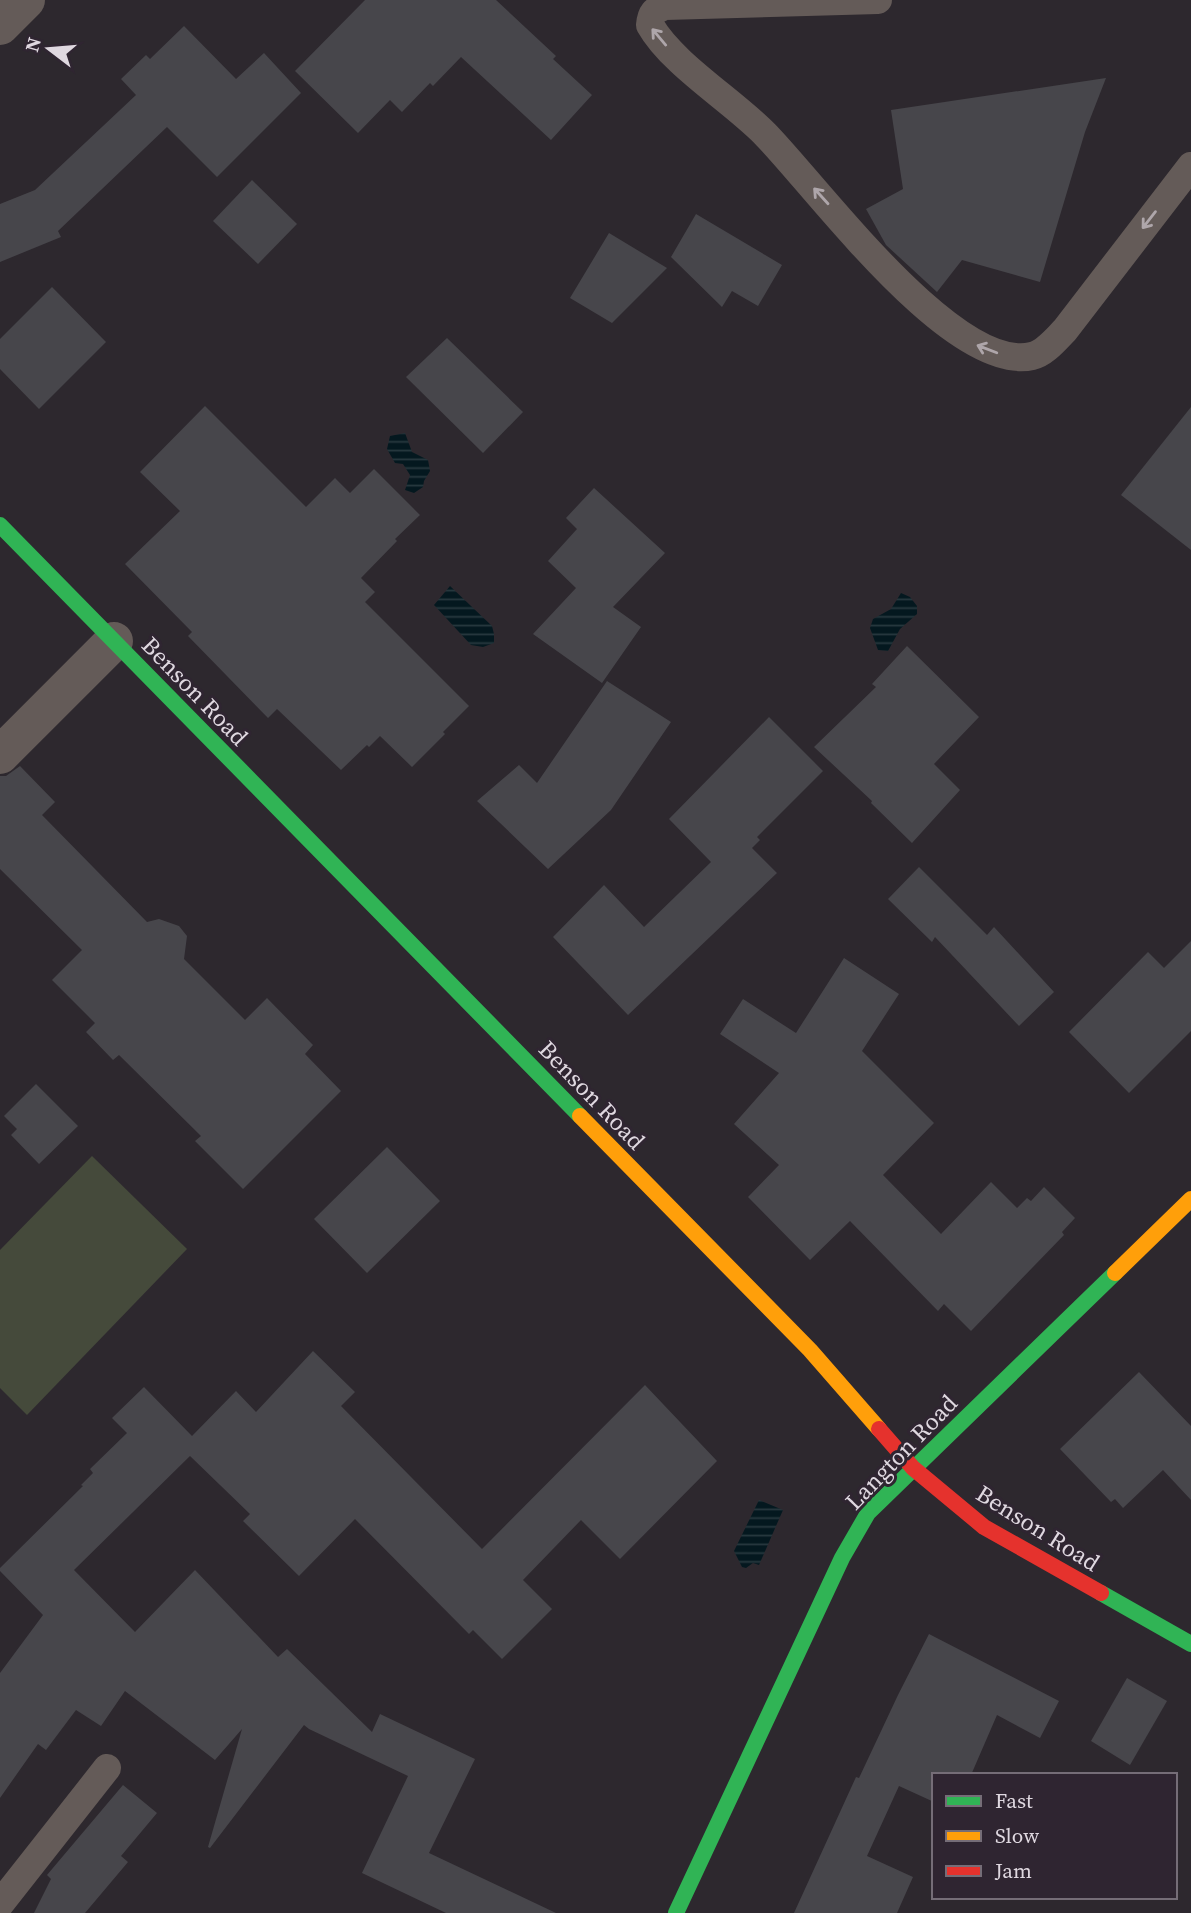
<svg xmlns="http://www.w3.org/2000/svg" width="1191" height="1913" font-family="'Source Serif 4',serif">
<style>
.garden{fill:#454a3b}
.water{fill:url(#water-rules)}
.building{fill:#47464b}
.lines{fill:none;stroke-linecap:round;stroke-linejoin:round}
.lane{stroke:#645b58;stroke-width:28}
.street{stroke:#645b58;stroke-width:38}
.fast{stroke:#30b455;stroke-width:16}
.slow{stroke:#ff9f0a;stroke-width:16}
.jam{stroke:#e5322d;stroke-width:16}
.oneway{stroke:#aea6aa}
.labels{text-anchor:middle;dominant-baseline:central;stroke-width:6;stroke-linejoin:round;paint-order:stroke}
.street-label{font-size:24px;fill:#dfd8e0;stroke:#2f2531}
</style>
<defs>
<pattern id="water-rules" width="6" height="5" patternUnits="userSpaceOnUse" patternTransform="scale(1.75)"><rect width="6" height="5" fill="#04181f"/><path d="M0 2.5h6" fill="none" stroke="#28393f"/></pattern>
</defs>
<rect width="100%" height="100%" fill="#2d282e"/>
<path class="garden" d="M 92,1156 L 187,1249 L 27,1415 L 0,1388 L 0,1250 Z"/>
<g class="water">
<path d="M 405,433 L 412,452 L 428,460 L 430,471 L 424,481 L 423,487 L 414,493 L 405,490 L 410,475 L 403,464 L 395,463 L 387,449 L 390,436 Z"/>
<path d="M 450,586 L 492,626 L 494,634 L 494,643 L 483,647 L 471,645 L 434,605 Z"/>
<path d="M 901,593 L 910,597 L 917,606 L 917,614 L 900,629 L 888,651 L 878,650 L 870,628 L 873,619 L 891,609 Z"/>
<path d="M 759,1500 L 783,1510 L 759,1565 L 753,1563 L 746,1568 L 742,1567 L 734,1551 Z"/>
</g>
<g class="building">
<path d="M 365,0 L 496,0 L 556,56 L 553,59 L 592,95 L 551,140 L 461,57 L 433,86 L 430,83 L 402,112 L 390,100 L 358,133 L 295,71 Z"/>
<path d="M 184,26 L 236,79 L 264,53 L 301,93 L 217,177 L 167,127 L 58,231 L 61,237 L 0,262 L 0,204 L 35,190 L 136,95 L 121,79 L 146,55 L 150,59 Z"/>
<path d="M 1106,78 L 1085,132 L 1040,282 L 962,260 L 937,292 L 886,245 L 866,209 L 903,189 L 891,110 Z"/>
<path d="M 252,180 L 297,224 L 258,264 L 213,221 Z"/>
<path d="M 696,214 L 782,265 L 758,306 L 732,291 L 722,307 L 671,257 Z"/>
<path d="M 609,233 L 667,268 L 612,323 L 570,298 Z"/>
<path d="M 52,287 L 106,342 L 39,409 L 0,369 L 0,339 Z"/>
<path d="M 447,338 L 523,412 L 483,453 L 406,377 Z"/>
<path d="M 205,406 L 306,507 L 335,478 L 350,493 L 374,469 L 420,515 L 395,539 L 397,541 L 361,578 L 375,592 L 365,602 L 469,706 L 443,732 L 445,734 L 412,767 L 380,736 L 369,747 L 367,745 L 341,770 L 277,709 L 268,718 L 188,636 L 192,632 L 125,564 L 180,511 L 140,472 Z"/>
<path d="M 1191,407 L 1191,550 L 1121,495 Z"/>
<path d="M 594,488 L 665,553 L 613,607 L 641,627 L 602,683 L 533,634 L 576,588 L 548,561 L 577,529 L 566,518 Z"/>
<path d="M 907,646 L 979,717 L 934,764 L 960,790 L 912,843 L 871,803 L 872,801 L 814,747 L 876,687 L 872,684 Z"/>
<path d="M 607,681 L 671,722 L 611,810 L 548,869 L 477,801 L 519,765 L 537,783 Z"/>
<path d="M 769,717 L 823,771 L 757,837 L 760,840 L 752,848 L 777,873 L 628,1015 L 553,937 L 604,885 L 644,927 L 711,862 L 669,819 Z"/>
<path d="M 20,766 L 55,802 L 42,815 L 147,922 L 159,919 L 179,926 L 187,936 L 184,959 L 245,1020 L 267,998 L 313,1045 L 305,1054 L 341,1091 L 243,1189 L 195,1141 L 201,1136 L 119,1055 L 113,1060 L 86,1032 L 95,1023 L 52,980 L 82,950 L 0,869 L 0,776 L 6,776 Z"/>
<path d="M 919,867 L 987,935 L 994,927 L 1054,992 L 1019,1026 L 935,937 L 932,942 L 888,899 Z"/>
<path d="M 1191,941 L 1191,1031 L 1129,1093 L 1069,1032 L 1148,952 L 1164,968 Z"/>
<path d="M 844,958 L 899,994 L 862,1051 L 934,1123 L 883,1175 L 941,1234 L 991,1182 L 1017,1208 L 1027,1198 L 1031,1201 L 1044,1187 L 1075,1218 L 1062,1232 L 1064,1235 L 971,1331 L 944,1304 L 938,1311 L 850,1221 L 810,1260 L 748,1197 L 779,1165 L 734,1124 L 779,1073 L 720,1034 L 743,999 L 796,1033 Z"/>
<path d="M 36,1084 L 78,1126 L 39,1164 L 11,1135 L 17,1129 L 4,1116 Z"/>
<path d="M 387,1147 L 440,1201 L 367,1273 L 314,1219 Z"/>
<path d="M 313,1351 L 355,1392 L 341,1406 L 482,1549 L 645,1385 L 717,1461 L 620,1559 L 581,1520 L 523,1580 L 552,1609 L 502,1659 L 473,1630 L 469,1634 L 355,1519 L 299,1576 L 243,1521 L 250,1514 L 190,1456 L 74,1570 L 135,1632 L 195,1570 L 278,1657 L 287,1649 L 372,1732 L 380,1714 L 475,1759 L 429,1853 L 556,1913 L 446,1913 L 362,1873 L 408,1776 L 309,1729 L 304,1725 L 210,1848 L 208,1847 L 242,1729 L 215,1760 L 125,1691 L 101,1726 L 76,1710 L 46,1750 L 38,1744 L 0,1798 L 0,1673 L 43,1615 L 0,1571 L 0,1568 L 83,1486 L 81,1485 L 93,1473 L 90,1469 L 127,1433 L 112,1418 L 144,1387 L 192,1436 L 236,1391 L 256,1412 Z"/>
<path d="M 1139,1372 L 1191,1426 L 1191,1500 L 1163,1470 L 1123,1508 L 1115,1499 L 1111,1502 L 1060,1449 Z"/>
<path d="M 929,1634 L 1059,1701 L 1040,1738 L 997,1715 L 971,1775 L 934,1775 L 934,1802 L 899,1786 L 867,1856 L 913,1877 L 897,1913 L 794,1913 L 856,1777 L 859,1778 L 898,1695 Z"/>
<path d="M 1127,1678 L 1167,1701 L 1130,1765 L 1091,1741 Z"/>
<path d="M 123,1785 L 157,1813 L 121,1856 L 128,1862 L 85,1913 L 34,1913 L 51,1879 L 47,1875 Z"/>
</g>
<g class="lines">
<g class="lane">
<path d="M 878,0 L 665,6 C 654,10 651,13 650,25 C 672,64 733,101 765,134 C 817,187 953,374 1032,356 C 1045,353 1056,339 1065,330 L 1191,166"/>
<path d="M 0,1904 L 107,1768"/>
</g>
<g class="street">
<path d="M 0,26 L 26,0"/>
<path d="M 0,755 L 114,641"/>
</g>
<g class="fast">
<path d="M 0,525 L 580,1116"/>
<path d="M 1101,1593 L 1191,1644"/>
<path d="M 676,1913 L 842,1558 L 868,1513 L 1115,1273"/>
</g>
<g class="slow">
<path d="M 580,1116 L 810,1350 L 879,1429"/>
<path d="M 1115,1273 L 1191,1199"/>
</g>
<path class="jam" d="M 879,1429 L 913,1468 L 984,1527 L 1101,1593"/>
</g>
<defs><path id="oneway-shaft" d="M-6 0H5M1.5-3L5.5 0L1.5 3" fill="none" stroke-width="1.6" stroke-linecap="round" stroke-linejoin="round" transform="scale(1.75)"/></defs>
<g class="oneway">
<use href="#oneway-shaft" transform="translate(659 37) rotate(-130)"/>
<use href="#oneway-shaft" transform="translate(821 196) rotate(-132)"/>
<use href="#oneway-shaft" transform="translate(1149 220) rotate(128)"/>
<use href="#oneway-shaft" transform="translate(987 349) rotate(-159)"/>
</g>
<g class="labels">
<g class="street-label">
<text transform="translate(195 691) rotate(46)">Benson Road</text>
<text transform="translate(592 1095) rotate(46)">Benson Road</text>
<text transform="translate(901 1452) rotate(-46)">Langton Road</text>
<text transform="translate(1038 1528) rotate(32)">Benson Road</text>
</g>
</g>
<rect x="932" y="1773" width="245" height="126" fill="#2f2531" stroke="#756d77" stroke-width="2"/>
<rect x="946" y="1796" width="35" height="10" fill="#30b455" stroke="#756d77" stroke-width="2"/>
<text x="995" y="1808" font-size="21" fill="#dfd8e0">Fast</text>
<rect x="946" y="1831" width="35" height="10" fill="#ff9f0a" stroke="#756d77" stroke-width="2"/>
<text x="995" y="1843" font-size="21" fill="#dfd8e0">Slow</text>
<rect x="946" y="1866" width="35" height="10" fill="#e5322d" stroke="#756d77" stroke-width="2"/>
<text x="995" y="1878" font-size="21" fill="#dfd8e0">Jam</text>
<g transform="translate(49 49) rotate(286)" stroke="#2f2531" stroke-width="5" paint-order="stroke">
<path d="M0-5L12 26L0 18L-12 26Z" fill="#dfd8e0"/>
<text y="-10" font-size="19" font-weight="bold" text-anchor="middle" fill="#dfd8e0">N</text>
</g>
</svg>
